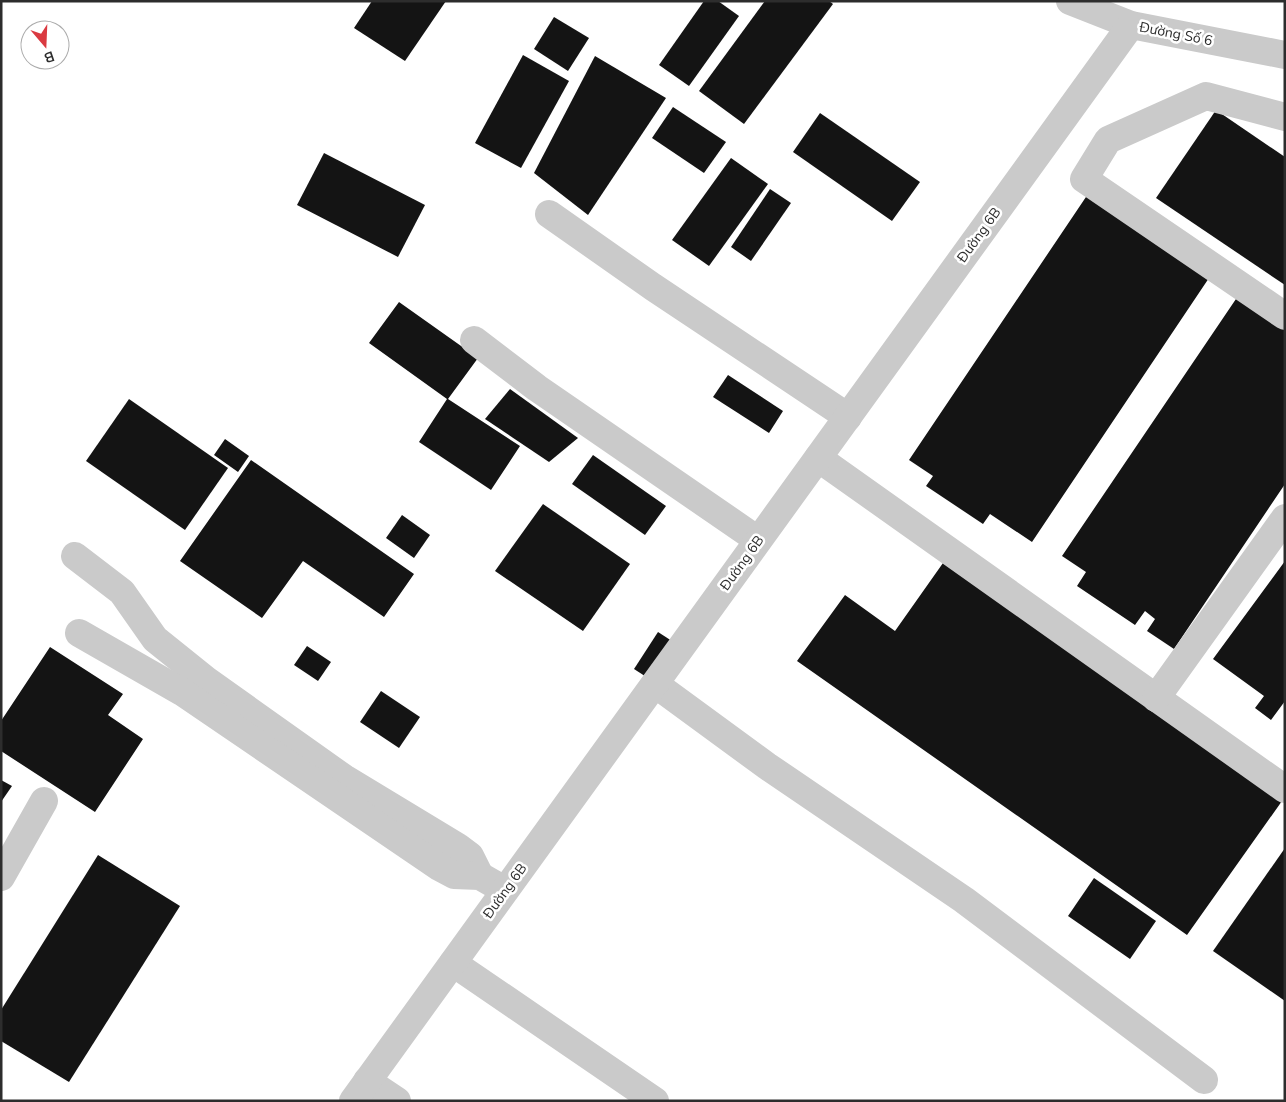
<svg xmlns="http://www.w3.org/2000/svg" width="1286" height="1102" font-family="'Nunito Sans',sans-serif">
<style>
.building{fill:#141414}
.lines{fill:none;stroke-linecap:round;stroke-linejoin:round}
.minor{stroke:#cacaca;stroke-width:28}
.labels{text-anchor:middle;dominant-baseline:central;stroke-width:5;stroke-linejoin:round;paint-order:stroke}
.street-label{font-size:14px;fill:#2d2d2d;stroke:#fff}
</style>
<rect width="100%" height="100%" fill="#fff"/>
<g class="building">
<path d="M 372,1 L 446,1 L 405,61 L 354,28 Z"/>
<path d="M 704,1 L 718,1 L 739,16 L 689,86 L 659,65 Z"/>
<path d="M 765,1 L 829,1 L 833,4 L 744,124 L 699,91 Z"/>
<path d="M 554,17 L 589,38 L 568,71 L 534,49 Z"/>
<path d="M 523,55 L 569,81 L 521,168 L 475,143 Z"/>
<path d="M 595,56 L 666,98 L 588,215 L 534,173 Z"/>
<path d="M 673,107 L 726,142 L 704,173 L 652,138 Z"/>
<path d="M 1216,110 L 1285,157 L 1285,285 L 1156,198 Z"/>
<path d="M 820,113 L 920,182 L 892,221 L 793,152 Z"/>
<path d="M 324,153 L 425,205 L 398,257 L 297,205 Z"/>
<path d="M 731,158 L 768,184 L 709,266 L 672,240 Z"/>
<path d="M 770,189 L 791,203 L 751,261 L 731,247 Z"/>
<path d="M 1090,191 L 1213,272 L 1032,542 L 990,514 L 983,524 L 926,486 L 933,476 L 909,460 Z"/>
<path d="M 1238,296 L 1285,328 L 1285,484 L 1174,649 L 1147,631 L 1155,619 L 1145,611 L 1135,625 L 1077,586 L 1086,572 L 1062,556 Z"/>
<path d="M 399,302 L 478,358 L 448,399 L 520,446 L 491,490 L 419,442 L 447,399 L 369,343 Z"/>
<path d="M 728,375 L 783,411 L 769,433 L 713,397 Z"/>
<path d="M 510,389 L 578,438 L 549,462 L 485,419 Z"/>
<path d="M 129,399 L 228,468 L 185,530 L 86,461 Z"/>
<path d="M 225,439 L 249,456 L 238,472 L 214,455 Z"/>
<path d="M 593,455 L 666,506 L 645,535 L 572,484 Z"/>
<path d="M 251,460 L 414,574 L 384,617 L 303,561 L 262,618 L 180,561 Z"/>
<path d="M 543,504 L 630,564 L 583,631 L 495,571 Z"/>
<path d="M 402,515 L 430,535 L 414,558 L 386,538 Z"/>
<path d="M 1285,561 L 1285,701 L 1271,720 L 1255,708 L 1264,696 L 1213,659 Z"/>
<path d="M 943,563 L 1282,801 L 1187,935 L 797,661 L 845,595 L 895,631 Z"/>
<path d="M 658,632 L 675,643 L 651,680 L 634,669 Z"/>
<path d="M 307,646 L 331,662 L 318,681 L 294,665 Z"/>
<path d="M 50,647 L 123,694 L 108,715 L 143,739 L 95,812 L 1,751 L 1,721 Z"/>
<path d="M 381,691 L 420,717 L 399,748 L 360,722 Z"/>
<path d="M 1,780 L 12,786 L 1,802 Z"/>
<path d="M 1285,848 L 1285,1001 L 1213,951 Z"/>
<path d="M 98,855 L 180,906 L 69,1082 L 1,1041 L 1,1010 Z"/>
<path d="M 1094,878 L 1156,921 L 1130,959 L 1068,916 Z"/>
</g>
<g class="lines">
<g class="minor">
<path d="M 1070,1 L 1131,25 L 1285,55"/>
<path d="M 1285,117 L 1206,96 L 1108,140 L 1084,179 L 1285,316"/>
<path d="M 549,214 L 653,287 L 848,417"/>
<path d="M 474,340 L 537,388 L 758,540"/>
<path d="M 818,458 L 1285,789"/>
<path d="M 75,556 L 122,592 L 155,639 L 206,680 L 344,778 L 458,847 L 470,856 L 480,876"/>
<path d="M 79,633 L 182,692 L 439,867 L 454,875 L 480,876 L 494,884"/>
<path d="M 655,684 L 767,766 L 964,900 L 1204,1080"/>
<path d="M 1156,698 L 1285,518"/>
<path d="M 1,877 L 44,801"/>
<path d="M 453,963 L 655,1101"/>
<path d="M 367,1081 L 397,1101"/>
<path d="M 353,1101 L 1131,25"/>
</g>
</g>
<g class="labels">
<g class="street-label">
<text transform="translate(1176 34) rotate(11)">Đường Số 6</text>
<text transform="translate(979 235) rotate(-54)">Đường 6B</text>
<text transform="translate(742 563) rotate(-54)">Đường 6B</text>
<text transform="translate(505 891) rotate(-54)">Đường 6B</text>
</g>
</g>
<rect width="1286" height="1102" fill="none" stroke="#2d2d2d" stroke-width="5"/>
<g transform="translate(45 45) rotate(161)"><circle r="24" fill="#ffffff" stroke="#ababab"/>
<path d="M0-4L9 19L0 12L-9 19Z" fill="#da3a41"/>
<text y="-8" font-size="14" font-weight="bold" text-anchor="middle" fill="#2d2d2d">B</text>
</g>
</svg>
